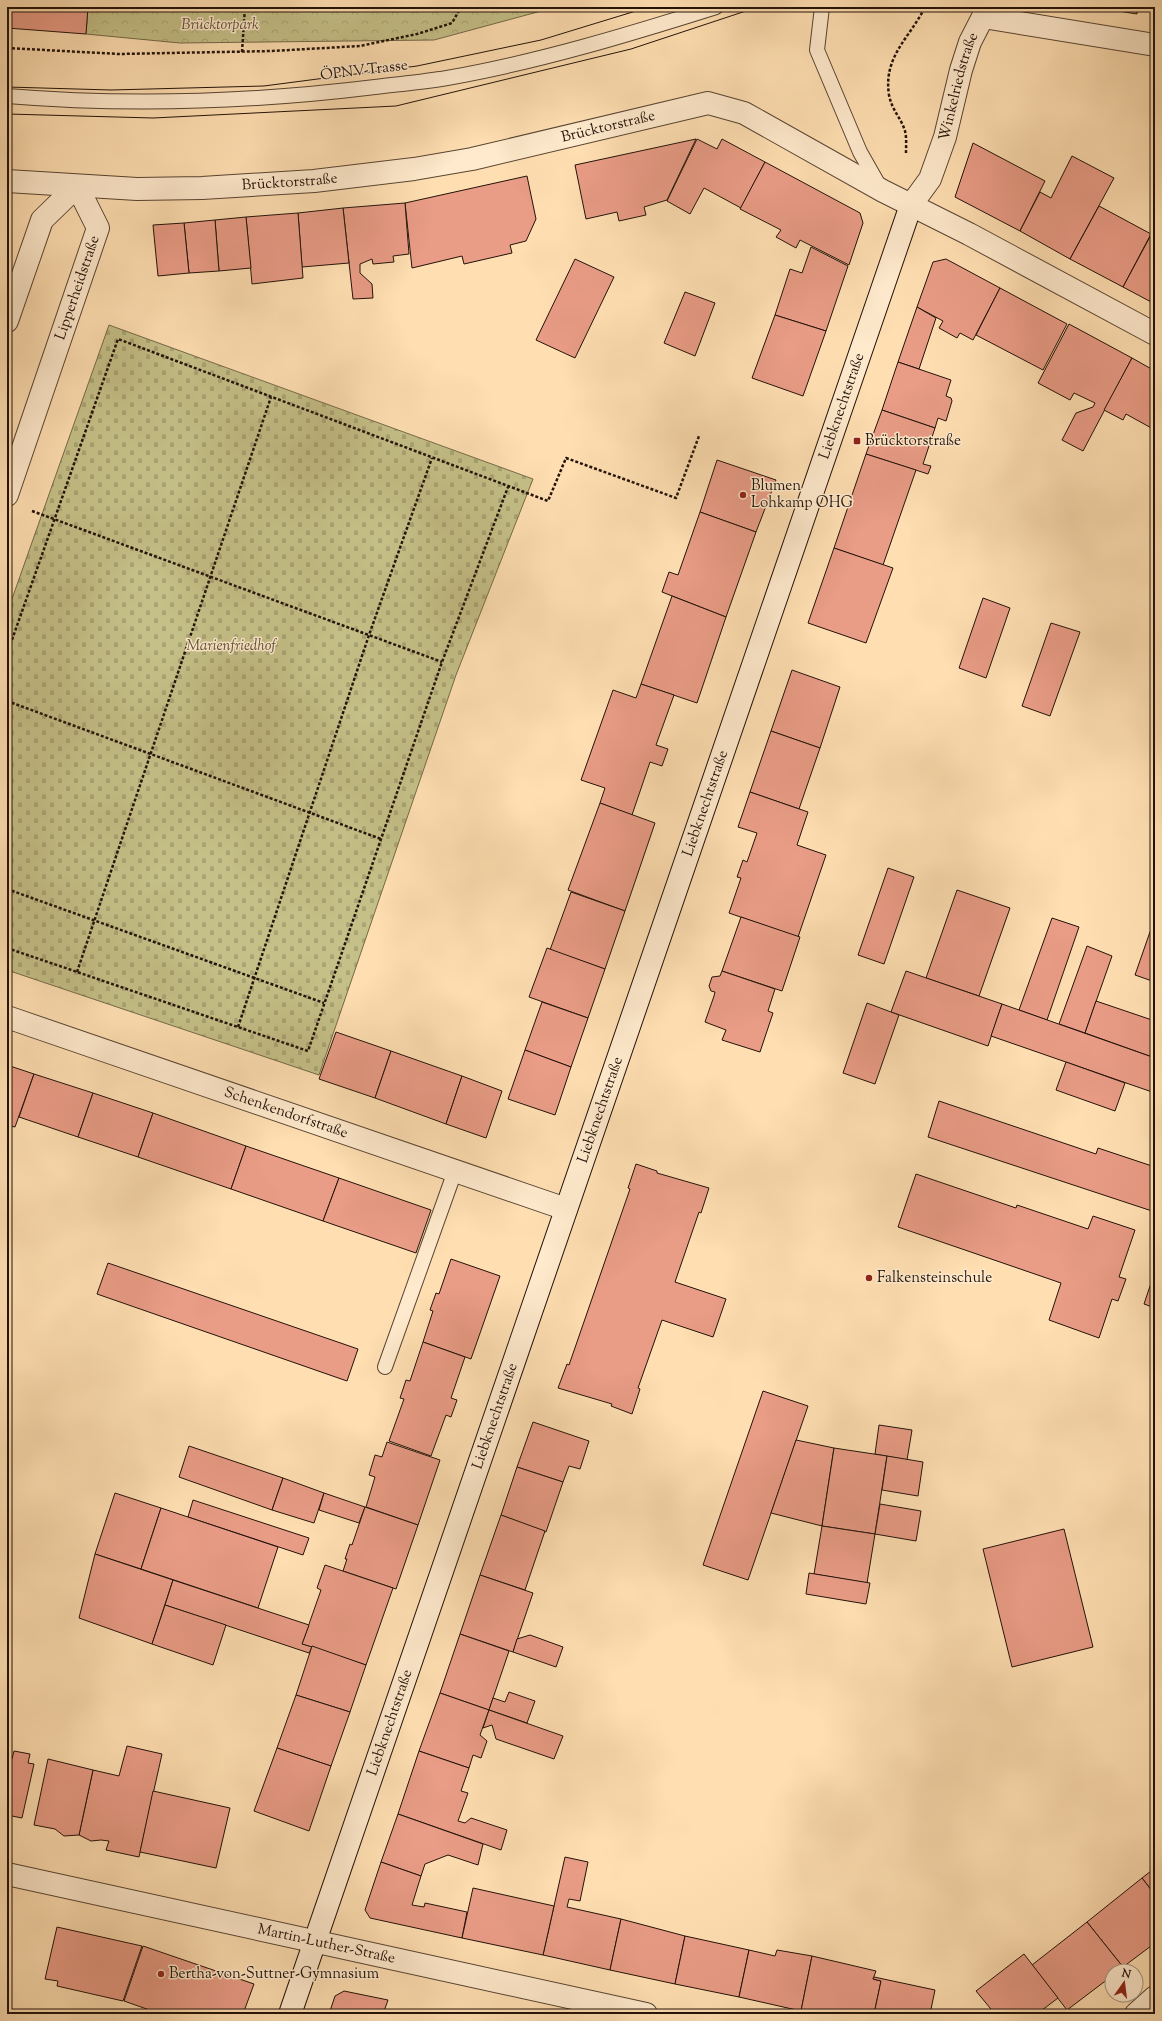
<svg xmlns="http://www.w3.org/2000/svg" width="1162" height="2021" font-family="'Sorts Mill Goudy',serif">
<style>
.cemetery{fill:url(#cemetery-stones);stroke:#746948}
.park{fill:url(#park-crowns);stroke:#746948}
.building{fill:#e99c86;stroke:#221209}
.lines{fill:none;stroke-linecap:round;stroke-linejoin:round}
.lane-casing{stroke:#594533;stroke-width:16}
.street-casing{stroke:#594533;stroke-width:24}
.secondary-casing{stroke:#221209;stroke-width:24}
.path{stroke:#221209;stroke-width:2.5;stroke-dasharray:3 2;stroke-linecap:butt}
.lane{stroke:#ffeacd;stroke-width:14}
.street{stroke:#ffeacd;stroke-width:22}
.secondary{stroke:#ffeacd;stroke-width:22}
.tram{stroke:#221209;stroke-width:1}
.poi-dot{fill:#8f2418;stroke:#ffeacd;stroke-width:1.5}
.labels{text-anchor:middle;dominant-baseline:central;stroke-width:3;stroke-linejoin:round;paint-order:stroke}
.park-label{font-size:15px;font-style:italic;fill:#5b4f35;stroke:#ffeacd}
.street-label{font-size:15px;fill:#221209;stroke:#ffeacd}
.poi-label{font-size:15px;fill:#221209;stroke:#ffeacd;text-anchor:start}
</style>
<defs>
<pattern id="cemetery-stones" width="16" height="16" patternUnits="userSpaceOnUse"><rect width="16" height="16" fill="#c5c088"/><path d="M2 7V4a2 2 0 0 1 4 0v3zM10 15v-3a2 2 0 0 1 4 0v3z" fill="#a9a474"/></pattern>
<pattern id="park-crowns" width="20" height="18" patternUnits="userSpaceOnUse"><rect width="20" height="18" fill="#c5c088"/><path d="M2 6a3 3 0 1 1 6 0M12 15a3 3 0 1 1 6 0" fill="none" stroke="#a9a474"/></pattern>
</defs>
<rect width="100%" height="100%" fill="#ffdfb2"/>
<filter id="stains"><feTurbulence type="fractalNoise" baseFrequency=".005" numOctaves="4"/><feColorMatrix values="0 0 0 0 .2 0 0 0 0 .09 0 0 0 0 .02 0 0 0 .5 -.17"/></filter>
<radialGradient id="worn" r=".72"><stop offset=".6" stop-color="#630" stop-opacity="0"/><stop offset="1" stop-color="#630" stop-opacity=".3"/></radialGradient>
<path class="cemetery" d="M 109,325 L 533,479 L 456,675 L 319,1075 L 7,970 L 7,613 Z"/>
<path class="park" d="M 88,7 L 556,7 L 434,40 L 180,43 L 86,34 Z"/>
<g class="building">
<path d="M 7,7 L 88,7 L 86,34 L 7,28 Z"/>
<path d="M 1094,7 L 1138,7 L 1137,14 Z"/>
<path d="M 696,139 L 667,200 L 644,207 L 646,215 L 619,221 L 617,212 L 586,219 L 575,165 Z"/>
<path d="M 697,139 L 717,149 L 722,139 L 765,162 L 741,208 L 704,188 L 690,214 L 667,201 Z"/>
<path d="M 973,143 L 1045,181 L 1020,231 L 955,197 Z"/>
<path d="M 1072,156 L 1114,178 L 1070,259 L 1020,231 L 1040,192 L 1051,198 Z"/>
<path d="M 765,162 L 860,213 L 863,223 L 849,265 L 800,240 L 796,248 L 776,237 L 781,230 L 740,209 Z"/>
<path d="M 527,176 L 536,219 L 526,241 L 510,245 L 512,253 L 464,264 L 462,256 L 412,268 L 405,203 Z"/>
<path d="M 405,203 L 409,254 L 393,256 L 394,262 L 373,264 L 372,259 L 360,264 L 360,273 L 372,284 L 373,298 L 353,299 L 343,208 Z"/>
<path d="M 1099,206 L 1151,234 L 1123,287 L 1070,259 Z"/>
<path d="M 343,208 L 349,263 L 302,267 L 298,213 Z"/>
<path d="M 7,211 L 11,218 L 7,234 Z"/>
<path d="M 298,213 L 303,278 L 252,284 L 246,217 Z"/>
<path d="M 246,217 L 251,268 L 219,271 L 215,220 Z"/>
<path d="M 215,220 L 219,271 L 189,273 L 184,223 Z"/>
<path d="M 184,223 L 189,273 L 158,276 L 153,225 Z"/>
<path d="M 1152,233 L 1155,235 L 1155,304 L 1123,287 Z"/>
<path d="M 811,247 L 848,266 L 826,331 L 775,315 L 790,269 L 802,273 Z"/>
<path d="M 575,259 L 614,277 L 575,358 L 536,340 Z"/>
<path d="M 946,259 L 1000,288 L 973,340 L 960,333 L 957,338 L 939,328 L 943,321 L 917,307 L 933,262 Z"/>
<path d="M 1000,288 L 1067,324 L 1043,370 L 976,335 Z"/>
<path d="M 685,292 L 715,303 L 695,356 L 664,343 Z"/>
<path d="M 917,307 L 936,318 L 919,369 L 898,362 Z"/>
<path d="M 775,315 L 826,331 L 803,396 L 752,378 Z"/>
<path d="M 1069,324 L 1132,358 L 1083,451 L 1062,440 L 1076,413 L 1093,407 L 1095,403 L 1074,393 L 1070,400 L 1038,383 Z"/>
<path d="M 1132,358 L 1155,371 L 1155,430 L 1126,414 L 1123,420 L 1104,410 Z"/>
<path d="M 898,362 L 951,380 L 946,396 L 951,398 L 952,401 L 946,421 L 938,418 L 935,428 L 882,410 Z"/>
<path d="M 882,410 L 935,428 L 923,464 L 931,466 L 928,474 L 866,454 Z"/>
<path d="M 866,454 L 916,470 L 883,565 L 834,548 Z"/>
<path d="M 717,460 L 776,480 L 756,532 L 700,512 Z"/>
<path d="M 700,512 L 756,532 L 726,617 L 662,592 L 669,572 L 678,575 Z"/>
<path d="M 834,548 L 893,568 L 866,643 L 808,623 Z"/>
<path d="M 672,596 L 726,617 L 697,703 L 641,684 Z"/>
<path d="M 983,598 L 1010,608 L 986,678 L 959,668 Z"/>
<path d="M 1051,623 L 1080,632 L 1050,716 L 1022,706 Z"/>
<path d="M 792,670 L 840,687 L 820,748 L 771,731 Z"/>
<path d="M 641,684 L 674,695 L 656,745 L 668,749 L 662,766 L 650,762 L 632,815 L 600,803 L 605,788 L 581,780 L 613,690 L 636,698 Z"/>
<path d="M 771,731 L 820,748 L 799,809 L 750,792 Z"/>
<path d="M 750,792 L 808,812 L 797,845 L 826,855 L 798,937 L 729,913 L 741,878 L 737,877 L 743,860 L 747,862 L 757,833 L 738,827 Z"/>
<path d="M 600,803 L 655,823 L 625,911 L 568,890 Z"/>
<path d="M 888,868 L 914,877 L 884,964 L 858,955 Z"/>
<path d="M 957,890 L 1010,908 L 979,996 L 926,978 Z"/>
<path d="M 571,892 L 625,911 L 605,969 L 550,950 Z"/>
<path d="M 741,917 L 800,937 L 782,991 L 722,971 Z"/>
<path d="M 1052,918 L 1079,927 L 1047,1020 L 1019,1010 Z"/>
<path d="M 1151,929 L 1155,931 L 1155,982 L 1135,975 Z"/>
<path d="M 1087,946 L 1112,956 L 1085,1033 L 1059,1024 Z"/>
<path d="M 547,948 L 605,969 L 588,1018 L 529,997 Z"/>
<path d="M 722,971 L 775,989 L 768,1011 L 773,1013 L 760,1052 L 722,1040 L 726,1030 L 705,1022 L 714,996 L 715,992 L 711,991 L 709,986 L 712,977 L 720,976 Z"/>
<path d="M 906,971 L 1002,1004 L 988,1046 L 891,1012 Z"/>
<path d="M 1096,1001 L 1155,1021 L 1155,1058 L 1085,1033 Z"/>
<path d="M 542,1002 L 588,1018 L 571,1067 L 525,1050 Z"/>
<path d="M 867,1003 L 899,1015 L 875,1084 L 843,1073 Z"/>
<path d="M 1002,1004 L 1155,1058 L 1155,1093 L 991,1036 Z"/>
<path d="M 336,1032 L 391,1051 L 375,1098 L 319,1079 Z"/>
<path d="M 525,1050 L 571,1067 L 555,1115 L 508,1099 Z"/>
<path d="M 391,1051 L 462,1076 L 446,1124 L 375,1098 Z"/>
<path d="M 1066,1062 L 1125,1083 L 1115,1111 L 1056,1090 Z"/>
<path d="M 7,1065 L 34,1074 L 15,1127 L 7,1125 Z"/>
<path d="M 34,1074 L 93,1093 L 78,1137 L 19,1117 Z"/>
<path d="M 462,1076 L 502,1091 L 486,1138 L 446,1124 Z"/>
<path d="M 93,1093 L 153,1113 L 138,1157 L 78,1137 Z"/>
<path d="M 939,1101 L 1096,1154 L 1098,1148 L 1155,1167 L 1155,1212 L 928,1137 Z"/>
<path d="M 153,1113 L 246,1146 L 231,1189 L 138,1157 Z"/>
<path d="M 246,1146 L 339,1178 L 323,1221 L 231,1189 Z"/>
<path d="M 636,1164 L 657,1171 L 657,1173 L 709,1188 L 701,1213 L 699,1212 L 675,1282 L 726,1299 L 713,1337 L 662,1320 L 638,1388 L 640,1389 L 632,1414 L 611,1406 L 612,1404 L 558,1388 L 567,1364 L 569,1365 L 630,1189 L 628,1188 Z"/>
<path d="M 916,1174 L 1016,1208 L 1017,1205 L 1088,1229 L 1093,1216 L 1135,1230 L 1119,1277 L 1126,1279 L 1118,1301 L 1112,1299 L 1099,1338 L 1049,1320 L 1061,1283 L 898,1227 Z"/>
<path d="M 339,1178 L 431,1210 L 416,1253 L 323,1221 Z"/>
<path d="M 451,1259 L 500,1276 L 471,1359 L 423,1342 L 433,1311 L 430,1310 L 436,1293 L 439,1294 Z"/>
<path d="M 108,1263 L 358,1349 L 347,1381 L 97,1294 Z"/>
<path d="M 1155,1271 L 1155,1308 L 1144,1304 Z"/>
<path d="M 423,1342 L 465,1357 L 451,1398 L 457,1400 L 451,1417 L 446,1415 L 431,1456 L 389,1441 L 404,1399 L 400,1398 L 406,1380 L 410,1381 Z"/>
<path d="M 763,1391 L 808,1406 L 748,1580 L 703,1565 Z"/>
<path d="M 533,1422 L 589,1441 L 580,1469 L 569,1466 L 563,1482 L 517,1467 Z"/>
<path d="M 879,1425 L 912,1430 L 907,1460 L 875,1454 Z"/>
<path d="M 796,1440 L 834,1448 L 822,1526 L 771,1513 Z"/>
<path d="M 387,1442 L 440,1460 L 418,1525 L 366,1507 L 375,1477 L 369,1475 L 375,1455 L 382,1457 Z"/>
<path d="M 189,1446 L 283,1478 L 272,1510 L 179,1477 Z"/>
<path d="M 834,1448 L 887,1456 L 875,1534 L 822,1526 Z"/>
<path d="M 887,1456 L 923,1462 L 918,1496 L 882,1490 Z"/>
<path d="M 517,1467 L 563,1482 L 546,1532 L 501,1515 Z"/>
<path d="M 283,1478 L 324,1493 L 314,1523 L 272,1510 Z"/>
<path d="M 115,1493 L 161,1508 L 141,1569 L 95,1554 Z"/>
<path d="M 324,1493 L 365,1507 L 359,1523 L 319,1510 Z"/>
<path d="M 193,1500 L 309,1538 L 303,1555 L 188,1517 Z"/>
<path d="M 880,1504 L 921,1511 L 916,1541 L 875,1534 Z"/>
<path d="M 365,1507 L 418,1525 L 396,1589 L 343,1571 L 347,1559 L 345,1559 L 350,1544 L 352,1545 Z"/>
<path d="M 161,1508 L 278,1547 L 258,1608 L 141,1569 Z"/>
<path d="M 501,1515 L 545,1531 L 525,1590 L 480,1575 Z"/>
<path d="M 822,1526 L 875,1534 L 867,1583 L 814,1574 Z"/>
<path d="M 1064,1529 L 1093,1647 L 1012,1667 L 983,1549 Z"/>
<path d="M 95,1554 L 173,1580 L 152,1644 L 79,1618 Z"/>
<path d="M 325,1565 L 393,1588 L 366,1665 L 302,1644 L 321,1590 L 317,1588 Z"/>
<path d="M 809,1573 L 870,1583 L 866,1604 L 806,1594 Z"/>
<path d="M 480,1575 L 533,1593 L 513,1652 L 460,1634 Z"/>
<path d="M 173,1580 L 309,1625 L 302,1644 L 312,1647 L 309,1653 L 165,1605 Z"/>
<path d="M 165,1605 L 226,1625 L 213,1665 L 152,1644 Z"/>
<path d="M 460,1634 L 509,1651 L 489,1710 L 440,1693 Z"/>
<path d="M 530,1635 L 563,1647 L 556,1667 L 513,1652 L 517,1639 Z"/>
<path d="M 312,1646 L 366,1665 L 350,1712 L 296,1695 Z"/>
<path d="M 509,1692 L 535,1701 L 527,1723 L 489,1710 L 493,1698 L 505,1702 Z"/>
<path d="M 440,1693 L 489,1710 L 480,1735 L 487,1741 L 481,1758 L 473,1755 L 469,1768 L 419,1751 Z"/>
<path d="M 296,1695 L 350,1712 L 331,1766 L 277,1748 Z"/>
<path d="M 489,1710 L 563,1736 L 554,1759 L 496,1739 L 492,1725 L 483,1728 Z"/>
<path d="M 127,1746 L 162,1754 L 139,1857 L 106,1850 L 109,1841 L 101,1840 L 91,1841 L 79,1835 L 93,1770 L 119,1776 Z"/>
<path d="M 277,1748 L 331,1766 L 309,1831 L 254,1811 Z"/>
<path d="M 14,1751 L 30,1754 L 28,1763 L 34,1764 L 22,1818 L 7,1815 L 7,1758 L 12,1759 Z"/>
<path d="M 419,1751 L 469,1768 L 461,1791 L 468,1793 L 458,1821 L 465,1823 L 471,1818 L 507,1830 L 501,1850 L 398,1814 Z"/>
<path d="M 48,1759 L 93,1770 L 79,1835 L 64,1836 L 55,1829 L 34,1825 Z"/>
<path d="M 153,1791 L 230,1808 L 216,1868 L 140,1852 Z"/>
<path d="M 398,1814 L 483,1844 L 478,1865 L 448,1855 L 425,1864 L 421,1876 L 381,1862 Z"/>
<path d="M 565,1857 L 588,1862 L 580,1901 L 569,1899 L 567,1907 L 621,1919 L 610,1970 L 543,1955 Z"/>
<path d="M 381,1862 L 421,1876 L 412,1905 L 424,1907 L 425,1903 L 467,1912 L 462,1938 L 370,1918 L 365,1910 Z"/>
<path d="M 1155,1868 L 1155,1895 L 1142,1878 Z"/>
<path d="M 1142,1878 L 1155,1895 L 1155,1943 L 1123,1967 L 1087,1922 Z"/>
<path d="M 473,1888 L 554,1906 L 543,1955 L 462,1938 Z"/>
<path d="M 621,1919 L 685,1936 L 675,1984 L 610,1970 Z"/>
<path d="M 1087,1922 L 1123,1967 L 1118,1971 L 1112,1971 L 1112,1976 L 1067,2010 L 1032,1965 Z"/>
<path d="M 57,1927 L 142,1946 L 123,2001 L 57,1986 L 58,1981 L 45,1979 Z"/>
<path d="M 685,1936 L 749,1950 L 739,1997 L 675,1984 Z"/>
<path d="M 143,1946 L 254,1984 L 243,2014 L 161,2014 L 124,2001 Z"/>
<path d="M 749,1950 L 775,1956 L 777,1950 L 812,1956 L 801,2011 L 739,1997 Z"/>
<path d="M 1024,1954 L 1058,1998 L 1037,2014 L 995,2014 L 976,1991 Z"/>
<path d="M 812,1956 L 876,1971 L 873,1979 L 881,1981 L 874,2014 L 814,2014 L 801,2011 Z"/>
<path d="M 874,1977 L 935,1990 L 930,2014 L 874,2014 L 881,1981 L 873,1979 Z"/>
<path d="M 344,1991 L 388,2000 L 383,2014 L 329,2014 L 335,1996 Z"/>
</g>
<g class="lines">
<defs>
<g id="lane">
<path d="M 822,7 L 817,50 L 860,152 L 881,189"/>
<path d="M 7,96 C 129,106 253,102 375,87 C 399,84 423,82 447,78 C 538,62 627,35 716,7"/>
<path d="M 385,1367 L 455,1171"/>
</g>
<g id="street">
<path d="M 983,17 L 1155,45"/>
<path id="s1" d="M 7,181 L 137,189 L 202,188 L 314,181 L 414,169 L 472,159 L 708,103 L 744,113 L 883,191 L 969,234 L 1155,334"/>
<path id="s2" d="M 911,205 L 930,179 L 945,137 L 961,70 L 970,42 L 988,7"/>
<path d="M 7,321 L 42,220 L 77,186"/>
<path id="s3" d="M 7,495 L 98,228 L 77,186"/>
<path id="s4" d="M 7,1017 L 566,1209"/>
<path id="s5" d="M 7,1874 C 220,1921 433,1967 646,2014"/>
<path d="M 1136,2014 L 1155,1997"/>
</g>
<g id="secondary">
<path id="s6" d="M 290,2014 L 911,205"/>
</g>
</defs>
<use href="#lane" class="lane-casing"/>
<use href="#street" class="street-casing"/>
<use href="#secondary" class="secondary-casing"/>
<g class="path">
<path d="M 7,48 L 119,54 L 272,51 L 360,46 L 417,34 L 452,23 L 461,7"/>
<path d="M 242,52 L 245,7"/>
<path d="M 906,153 C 906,145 907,135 904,128 C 900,117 892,110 889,95 C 883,56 910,38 925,7"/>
<path d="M 32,511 L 442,662"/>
<path d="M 7,654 L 118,339 L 548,501 L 566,458 L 676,498 L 699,436"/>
<path d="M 7,701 L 381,839"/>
<path d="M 7,889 L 324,1003"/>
<path d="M 7,948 L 308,1051 L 442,662 L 508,487"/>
<path d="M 77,972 L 271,397"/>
<path d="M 238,1027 L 369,635 L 432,458"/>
</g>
<use href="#lane" class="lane"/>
<use href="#street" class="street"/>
<use href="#secondary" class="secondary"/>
<g class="tram">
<path d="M 7,87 L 111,90 L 264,86 L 417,66 L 541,40 L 649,7"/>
<path d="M 7,114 L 153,118 L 396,106 L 631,49 L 758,7"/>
</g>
</g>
<g class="poi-dot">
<rect x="853" y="437" width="8" height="8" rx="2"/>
<circle cx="743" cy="495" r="4"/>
<circle cx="869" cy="1278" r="4"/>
<circle cx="161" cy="1974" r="4"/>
</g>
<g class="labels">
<g class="park-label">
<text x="220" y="25">Brücktorpark</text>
<text x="231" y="646">Marienfriedhof</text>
</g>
<g class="street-label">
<text transform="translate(364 71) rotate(-7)">ÖPNV-Trasse</text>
<text stroke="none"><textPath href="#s2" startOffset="129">Winkelriedstraße</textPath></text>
<text stroke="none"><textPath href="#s1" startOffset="607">Brücktorstraße</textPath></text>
<text stroke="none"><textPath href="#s1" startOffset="283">Brücktorstraße</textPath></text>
<text stroke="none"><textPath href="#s3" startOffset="219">Lipperheidstraße</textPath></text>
<text stroke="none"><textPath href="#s6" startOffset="1700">Liebknechtstraße</textPath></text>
<text stroke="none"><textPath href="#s6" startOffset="1280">Liebknechtstraße</textPath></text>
<text stroke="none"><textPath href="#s6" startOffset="956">Liebknechtstraße</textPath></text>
<text stroke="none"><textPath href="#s4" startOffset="295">Schenkendorfstraße</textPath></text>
<text stroke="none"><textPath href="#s6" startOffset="632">Liebknechtstraße</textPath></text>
<text stroke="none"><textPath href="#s6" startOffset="308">Liebknechtstraße</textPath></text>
<text stroke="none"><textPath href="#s5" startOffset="327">Martin-Luther-Straße</textPath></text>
</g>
<g class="poi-label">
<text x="865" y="441">Brücktorstraße</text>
<text x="751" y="486">Blumen<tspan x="751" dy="17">Lohkamp OHG</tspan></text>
<text x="877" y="1278">Falkensteinschule</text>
<text x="169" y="1974">Bertha-von-Suttner-Gymnasium</text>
</g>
</g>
<rect width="1162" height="2021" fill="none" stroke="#ffdfb2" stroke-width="24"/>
<rect x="8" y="8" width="1146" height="2005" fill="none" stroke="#221209" stroke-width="2"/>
<rect x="12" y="12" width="1138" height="1997" fill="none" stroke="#221209"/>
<g transform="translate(1124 1983) rotate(14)"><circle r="19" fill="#ffeacd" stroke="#a7947f"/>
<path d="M0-3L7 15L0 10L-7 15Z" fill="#8f2418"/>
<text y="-6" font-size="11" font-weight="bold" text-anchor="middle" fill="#221209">N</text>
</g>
<rect width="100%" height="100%" filter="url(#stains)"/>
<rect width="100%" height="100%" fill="url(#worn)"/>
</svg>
